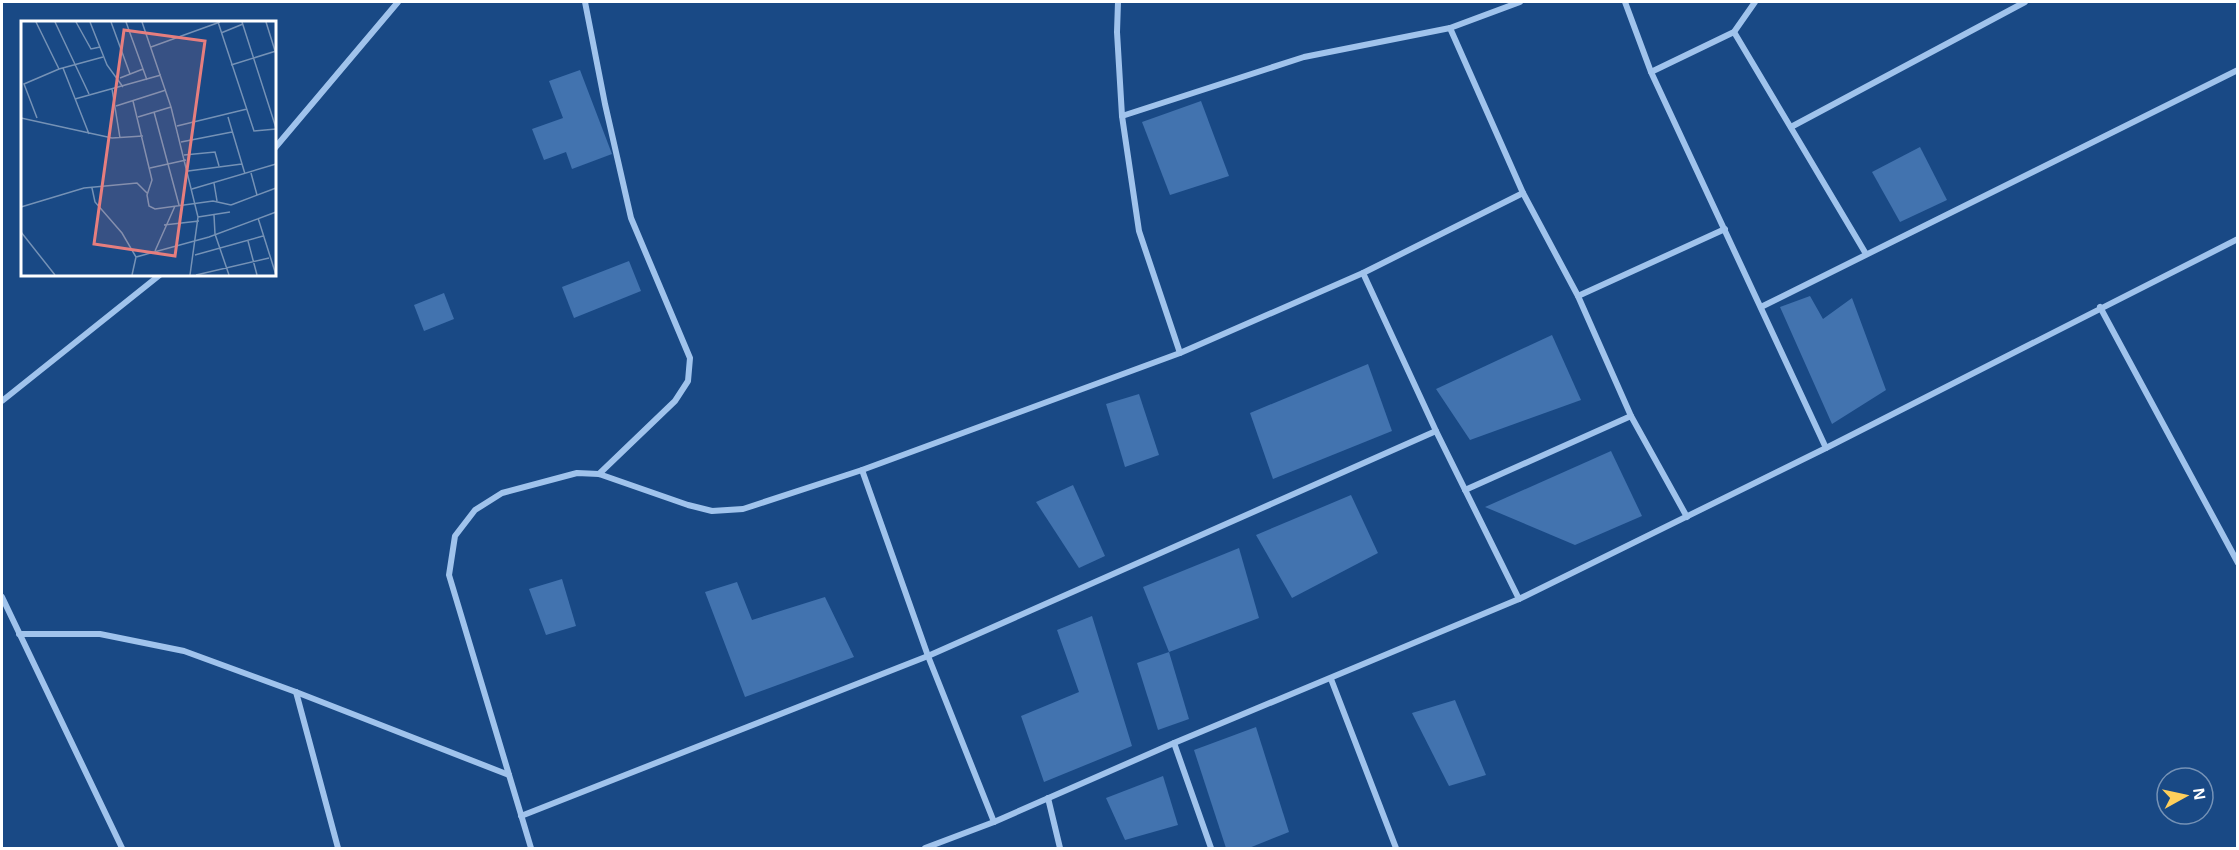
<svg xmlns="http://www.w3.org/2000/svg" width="2239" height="850" font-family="Arial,sans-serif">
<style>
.building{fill:#4273af}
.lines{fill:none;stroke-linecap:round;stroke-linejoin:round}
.street{stroke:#a0c3ec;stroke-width:6}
.inset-road{fill:none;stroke:#7592b6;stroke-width:1.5}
.view{fill:#e67e7e;fill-opacity:0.15;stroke:#e67e7e;stroke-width:3}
.inset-edge{fill:none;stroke:#fff;stroke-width:3}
</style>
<rect width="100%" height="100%" fill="#194985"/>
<g class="building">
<path d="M 580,70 L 612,154 L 572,169 L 566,152 L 544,160 L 532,129 L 563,118 L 549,81 Z"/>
<path d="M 1201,101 L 1229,176 L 1170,195 L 1142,122 Z"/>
<path d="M 1920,147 L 1947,200 L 1900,222 L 1872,172 Z"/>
<path d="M 629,261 L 641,291 L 574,318 L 562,287 Z"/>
<path d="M 444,293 L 454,319 L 424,331 L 414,305 Z"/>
<path d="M 1810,296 L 1823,319 L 1852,298 L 1886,390 L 1832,424 L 1780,307 Z"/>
<path d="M 1552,335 L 1581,400 L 1470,440 L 1436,389 Z"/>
<path d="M 1368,364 L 1392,431 L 1273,479 L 1250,413 Z"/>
<path d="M 1139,394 L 1159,455 L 1125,467 L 1106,404 Z"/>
<path d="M 1611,451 L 1642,516 L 1575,545 L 1485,507 Z"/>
<path d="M 1073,485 L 1105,556 L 1079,568 L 1036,502 Z"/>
<path d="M 1351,495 L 1378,553 L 1292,598 L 1256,535 Z"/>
<path d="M 1239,548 L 1259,618 L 1169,652 L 1143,587 Z"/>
<path d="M 562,579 L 576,626 L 546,635 L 529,589 Z"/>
<path d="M 737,582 L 752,620 L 825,597 L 854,657 L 745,697 L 705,592 Z"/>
<path d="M 1092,616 L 1132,746 L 1044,782 L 1021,716 L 1079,692 L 1057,630 Z"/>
<path d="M 1169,652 L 1189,719 L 1158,730 L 1137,663 Z"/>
<path d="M 1455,700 L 1486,775 L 1449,786 L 1412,713 Z"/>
<path d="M 1256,727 L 1289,832 L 1249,848 L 1226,848 L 1194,750 Z"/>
<path d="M 1163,776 L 1178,825 L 1125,840 L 1106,798 Z"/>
</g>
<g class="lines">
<g class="street">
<path d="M 585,2 L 605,104 L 631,218 L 690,358 L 688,381 L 675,401 L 599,474"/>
<path d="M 1118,2 L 1117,32 L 1122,116 L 1139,231 L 1180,353"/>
<path d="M 1625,2 L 1651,72 L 1826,448"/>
<path d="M 1450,28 L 1523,193 L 1578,296 L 1631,416 L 1687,517"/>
<path d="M 1734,32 L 1866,254"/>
<path d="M 1651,72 L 1734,32 L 1755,2"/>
<path d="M 1122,116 L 1304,57 L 1450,28 L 1520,2"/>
<path d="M 1791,127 L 2025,2"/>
<path d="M 274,149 L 398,2"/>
<path d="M 1363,273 L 1436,431 L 1519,599"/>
<path d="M 1578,296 L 1725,229"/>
<path d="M 1761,307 L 2238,70"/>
<path d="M 2100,307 L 2238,563"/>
<path d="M 2,401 L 161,274"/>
<path d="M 862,470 L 928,656 L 994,822"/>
<path d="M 1465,490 L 1631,416"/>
<path d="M 2,597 L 122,848"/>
<path d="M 19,634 L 100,634 L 184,651 L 296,692 L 509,775"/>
<path d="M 1331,679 L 1396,848"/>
<path d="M 296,692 L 338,848"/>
<path d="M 1174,743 L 1211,848"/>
<path d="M 1048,798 L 1060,848"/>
<path d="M 521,816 L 928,656 L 1436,431"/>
<path d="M 531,848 L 449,575 L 455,536 L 475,510 L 502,493 L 577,473 L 599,474 L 688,505 L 712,511 L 743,509 L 862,470 L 1180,353 L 1363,273 L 1523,193"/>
<path d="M 925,848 L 994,822 L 1174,743 L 1519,599 L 1826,448 L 2238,239"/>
</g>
</g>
<g transform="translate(21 21)">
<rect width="255" height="255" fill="#194985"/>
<path class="inset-road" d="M 15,1 L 38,48M 34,1 L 68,73M 55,1 L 70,28 L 79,26M 69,1 L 86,44 L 102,66M 90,1 L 109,53M 105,1 L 126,59M 121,1 L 150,86 L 177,196 L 169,254M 197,1 L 233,110 L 255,108M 221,1 L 255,107M 245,1 L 255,33M 200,12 L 222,3M 130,26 L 199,1M 210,44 L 255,30M 42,47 L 68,113M 99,57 L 122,48M 91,68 L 99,117M 54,78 L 140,54M 112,80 L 131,159 L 126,174 L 128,185 L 134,188 L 192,180 L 210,184M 95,85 L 145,69M 133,91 L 158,184M 117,96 L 150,86M 207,96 L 224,153M 0,97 L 91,117 L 122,115M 16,97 L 3,63 L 38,48 L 82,36M 156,105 L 226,88M 160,121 L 211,111M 163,134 L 194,131 L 198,145M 129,147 L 165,139M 167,150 L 221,143M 230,152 L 236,174M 193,162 L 196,180M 71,167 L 74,181 L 101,212 L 115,236 L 188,216 L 255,191M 171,168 L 255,143M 210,184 L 255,167M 0,186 L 63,167 L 116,162 L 126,172M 193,194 L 194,213 L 208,254M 177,196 L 209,191M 237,197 L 255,254M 143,204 L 178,200M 0,211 L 34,254M 227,220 L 236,254M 134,230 L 154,185M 174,234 L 242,215M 111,254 L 115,236M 175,254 L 248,237"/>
<path class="view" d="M 103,9 L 184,20 L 154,235 L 73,223 Z"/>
<rect width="255" height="255" class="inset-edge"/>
</g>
<rect width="2239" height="850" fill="none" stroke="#ffffff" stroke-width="6"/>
<g transform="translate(2185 796) rotate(82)"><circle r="28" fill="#194985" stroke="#7592b6" stroke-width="1.5"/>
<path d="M0-4.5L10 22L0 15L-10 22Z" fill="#ffcf5b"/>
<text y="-9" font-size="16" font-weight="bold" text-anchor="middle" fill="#ffffff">N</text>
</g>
</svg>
